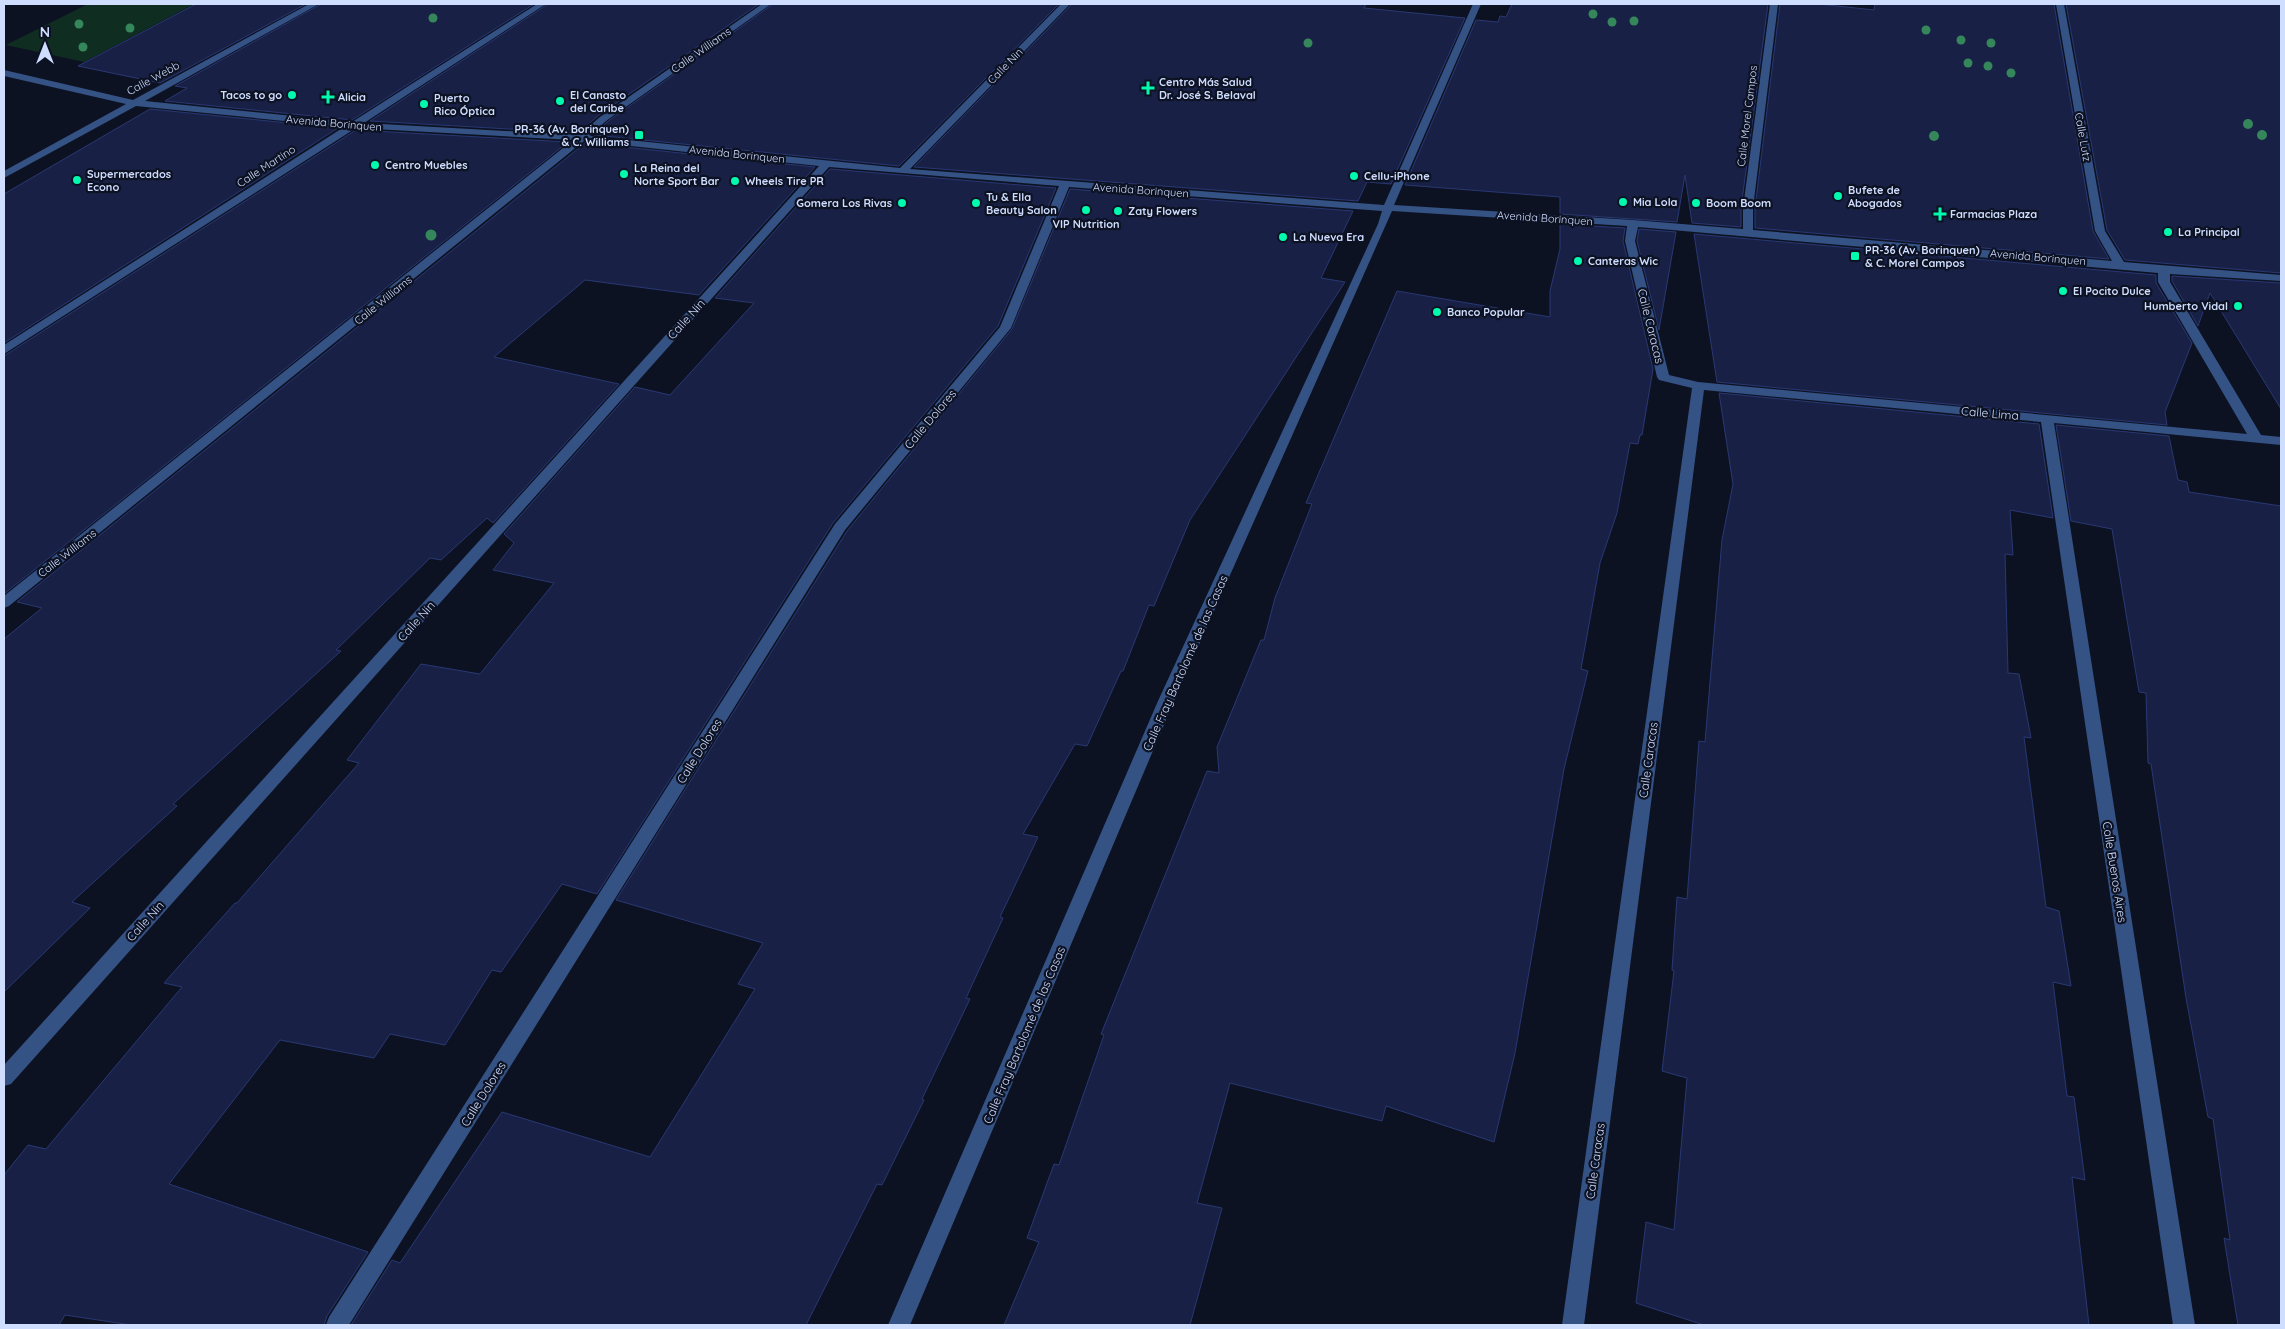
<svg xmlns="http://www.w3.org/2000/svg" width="2285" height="1329" font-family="Quicksand,sans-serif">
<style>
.green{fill:#0f2e21}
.building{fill:#182145;stroke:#293873}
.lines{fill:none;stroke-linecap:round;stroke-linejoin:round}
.minor{fill:#355285;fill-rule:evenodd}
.tree{fill:#35865a}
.poi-dot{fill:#00faaf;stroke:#0d1223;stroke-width:2}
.labels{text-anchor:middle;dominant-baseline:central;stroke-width:4.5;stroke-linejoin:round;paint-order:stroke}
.far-street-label{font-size:11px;fill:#cfddff;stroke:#0d1223}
.far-poi-label{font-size:11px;font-weight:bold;fill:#cfddff;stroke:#0d1223;text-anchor:start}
.street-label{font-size:12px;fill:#cfddff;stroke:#0d1223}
</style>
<rect width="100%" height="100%" fill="#0d1223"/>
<path class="green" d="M 88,4 L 194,4 L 84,62 L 6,45 Z"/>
<g class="building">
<path d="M 196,4 L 306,4 L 160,83 L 78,66 Z"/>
<path d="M 321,4 L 534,4 L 352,120 L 165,101 L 187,88 L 175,86 Z"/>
<path d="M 548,4 L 759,4 L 599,115 L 578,133 L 370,121 Z"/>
<path d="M 773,4 L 1059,4 L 899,166 L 594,135 L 607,122 Z"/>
<path d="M 1072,4 L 1366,4 L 1364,8 L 1465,18 L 1391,184 L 1367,182 L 1358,201 L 914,167 Z"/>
<path d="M 1512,4 L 1768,4 L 1741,208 L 1741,227 L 1692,223 L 1685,175 L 1677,222 L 1560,214 L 1560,197 L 1405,185 L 1476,20 L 1498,22 L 1500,16 L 1506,17 Z"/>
<path d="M 1780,4 L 1819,4 L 1874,10 L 1875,4 L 2054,4 L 2093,231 L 2109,259 L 1755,228 L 1755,208 Z"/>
<path d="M 2066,4 L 2281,4 L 2281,273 L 2125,260 L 2107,230 Z"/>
<path d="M 150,109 L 338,128 L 4,343 L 4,194 Z"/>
<path d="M 356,130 L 568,142 L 4,594 L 4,356 Z"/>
<path d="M 585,143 L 815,167 L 699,295 L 585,280 L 494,357 L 619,384 L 493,523 L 487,518 L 441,560 L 430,558 L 336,650 L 341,651 L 173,804 L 177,806 L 72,902 L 90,908 L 4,992 L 4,639 L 42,608 L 17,602 Z"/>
<path d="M 830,169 L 1056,188 L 998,326 L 833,523 L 597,894 L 562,884 L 501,972 L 492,970 L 445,1045 L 390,1034 L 374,1058 L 280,1040 L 169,1184 L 368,1252 L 327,1316 L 324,1325 L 131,1325 L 65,1315 L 59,1325 L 4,1325 L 4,1175 L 28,1145 L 46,1149 L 182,987 L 164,983 L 235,903 L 237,903 L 359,763 L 347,760 L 421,664 L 480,674 L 554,583 L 493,570 L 514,543 L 504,534 L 635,387 L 670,395 L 754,303 L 715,298 Z"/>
<path d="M 1070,189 L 1353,211 L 1321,278 L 1345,282 L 1190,520 L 1154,606 L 1149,605 L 1123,671 L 1121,671 L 1087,746 L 1075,744 L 1023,834 L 1038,837 L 1000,917 L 1003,918 L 966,998 L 970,999 L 922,1099 L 924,1100 L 882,1185 L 877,1184 L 806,1325 L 351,1325 L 392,1260 L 400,1263 L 502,1112 L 650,1157 L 755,989 L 738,984 L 763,943 L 616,900 L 847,531 L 1012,329 Z"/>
<path d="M 1560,224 L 1625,228 L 1623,241 L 1653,369 L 1642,435 L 1640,435 L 1638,444 L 1630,443 L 1617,513 L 1600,563 L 1581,669 L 1588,671 L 1564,769 L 1515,1053 L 1494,1142 L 1386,1106 L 1382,1121 L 1230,1083 L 1197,1203 L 1222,1208 L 1190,1325 L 1004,1325 L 1039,1242 L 1027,1238 L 1054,1164 L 1059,1165 L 1104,1035 L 1101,1034 L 1207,771 L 1219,773 L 1217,747 L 1261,640 L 1264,640 L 1275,598 L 1312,504 L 1306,503 L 1397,291 L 1550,317 L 1550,291 L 1560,249 Z"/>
<path d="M 1639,229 L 1676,232 L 1659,330 L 1637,241 Z"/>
<path d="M 1694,234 L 2156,275 L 2156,283 L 2192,343 L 2165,412 L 2167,425 L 1717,382 Z"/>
<path d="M 2172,276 L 2281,283 L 2281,409 L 2210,293 L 2198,326 L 2172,281 Z"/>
<path d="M 1719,393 L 2039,424 L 2053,518 L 2010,510 L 2013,555 L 2005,554 L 2008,673 L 2019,674 L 2031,738 L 2024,737 L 2046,907 L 2059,911 L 2071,986 L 2053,982 L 2067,1096 L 2074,1097 L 2085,1180 L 2072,1177 L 2089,1325 L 1704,1325 L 1636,1303 L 1646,1222 L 1674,1230 L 1687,1078 L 1662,1071 L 1674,971 L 1672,970 L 1677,897 L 1687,899 L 1699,741 L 1705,742 L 1722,540 L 1733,484 Z"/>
<path d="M 2056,425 L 2169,436 L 2178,480 L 2187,482 L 2189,492 L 2281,506 L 2281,1325 L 2238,1325 L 2224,1238 L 2230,1240 L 2213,1119 L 2208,1117 L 2186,998 L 2151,764 L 2148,763 L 2146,693 L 2139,692 L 2112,529 L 2071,521 Z"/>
</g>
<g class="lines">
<path class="minor" d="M 309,4 L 319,4 L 145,101 L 352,122 L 537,4 L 546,4 L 364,123 L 579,135 L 600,117 L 762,4 L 771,4 L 606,121 L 590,136 L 900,168 L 1061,4 L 1070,4 L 910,169 L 1384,205 L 1473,4 L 1481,4 L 1394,205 L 1633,220 L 1743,229 L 1743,208 L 1770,4 L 1778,4 L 1753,208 L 1753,230 L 2112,261 L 2095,231 L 2056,4 L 2064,4 L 2105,231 L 2124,262 L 2281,275 L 2281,281 L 2170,274 L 2170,282 L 2261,435 L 2281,437 L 2281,445 L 2054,423 L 2195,1325 L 2173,1325 L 2041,422 L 1704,390 L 1584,1325 L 1562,1325 L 1692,388 L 1659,380 L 1657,377 L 1625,241 L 1627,226 L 1392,211 L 1174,701 L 910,1325 L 888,1325 L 1158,701 L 1378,224 L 1382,211 L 1069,187 L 1011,328 L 845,530 L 349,1325 L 326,1325 L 329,1317 L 835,524 L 1000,327 L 1059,186 L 829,167 L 11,1084 L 4,1086 L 4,1065 L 819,166 L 584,141 L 9,606 L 4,608 L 4,596 L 573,140 L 356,128 L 4,354 L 4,345 L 344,127 L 136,106 L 4,178 L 4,171 L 126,104 L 4,76 L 4,70 L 133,100 ZM 1638,227 L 2158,273 L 2158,282 L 2247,434 L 1698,382 L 1669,375 L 1635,241 Z"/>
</g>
<g class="tree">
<circle cx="1593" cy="14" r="4.5"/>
<circle cx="433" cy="18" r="4.5"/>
<circle cx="1634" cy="21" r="4.5"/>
<circle cx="1612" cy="22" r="4.5"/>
<circle cx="79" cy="24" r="4.5"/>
<circle cx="130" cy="28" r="4.5"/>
<circle cx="1926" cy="30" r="4.5"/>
<circle cx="1961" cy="40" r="4.5"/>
<circle cx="1308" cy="43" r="4.5"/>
<circle cx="1991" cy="43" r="4.5"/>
<circle cx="83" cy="47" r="4.5"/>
<circle cx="1968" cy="63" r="4.5"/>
<circle cx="1988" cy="66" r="4.5"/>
<circle cx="2011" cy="73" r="4.5"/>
<circle cx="2248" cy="124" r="5"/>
<circle cx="2262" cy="135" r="5"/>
<circle cx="1934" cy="136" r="5"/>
<circle cx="431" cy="235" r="5.5"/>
</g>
<g class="poi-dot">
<path d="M1145.5 80.5h5v5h5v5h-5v5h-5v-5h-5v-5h5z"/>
<circle cx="292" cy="95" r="5"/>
<path d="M325.5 89.5h5v5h5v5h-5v5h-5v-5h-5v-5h5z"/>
<circle cx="560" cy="101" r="5"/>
<circle cx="424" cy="104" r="5"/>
<rect x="634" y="130" width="10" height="10" rx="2.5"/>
<circle cx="375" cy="165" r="5"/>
<circle cx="624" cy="174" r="5"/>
<circle cx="1354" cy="176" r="5"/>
<circle cx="77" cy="180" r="5"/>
<circle cx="735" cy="181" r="5"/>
<circle cx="1838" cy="196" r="5"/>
<circle cx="1623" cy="202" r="5"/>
<circle cx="902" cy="203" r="5"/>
<circle cx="976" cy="203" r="5"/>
<circle cx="1696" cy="203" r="5"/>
<circle cx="1086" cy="210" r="5"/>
<circle cx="1118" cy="211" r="5"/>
<path d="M1937.5 206.5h5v5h5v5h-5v5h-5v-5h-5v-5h5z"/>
<circle cx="2168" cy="232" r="5"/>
<circle cx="1283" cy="237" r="5"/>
<rect x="1850" y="251" width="10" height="10" rx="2.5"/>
<circle cx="1578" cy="261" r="5"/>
<circle cx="2063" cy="291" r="5"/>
<circle cx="2238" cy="306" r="5"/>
<circle cx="1437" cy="312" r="5"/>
</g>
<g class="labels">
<g class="far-street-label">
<text transform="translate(701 50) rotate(-35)">Calle Williams</text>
<text transform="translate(1005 66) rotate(-46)">Calle Nin</text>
<text transform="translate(153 78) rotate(-29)">Calle Webb</text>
<text transform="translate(1747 116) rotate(-83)">Calle Morel Campos</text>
<text transform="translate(334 123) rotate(5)">Avenida Borinquen</text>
<text transform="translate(2083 137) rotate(80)">Calle Lutz</text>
<text transform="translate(737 154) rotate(6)">Avenida Borinquen</text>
<text transform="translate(266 166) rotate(-33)">Calle Martino</text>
<text transform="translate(1141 190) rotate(4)">Avenida Borinquen</text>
<text transform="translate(1545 218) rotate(4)">Avenida Borinquen</text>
<text transform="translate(2038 257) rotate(5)">Avenida Borinquen</text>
<text transform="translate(383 300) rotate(-39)">Calle Williams</text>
<text transform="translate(67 553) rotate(-38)">Calle Williams</text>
</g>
<g class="far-poi-label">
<text x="1159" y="82">Centro Más Salud<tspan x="1159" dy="13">Dr. José S. Belaval</tspan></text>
<text x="282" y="95" text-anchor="end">Tacos to go</text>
<text x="570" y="95">El Canasto<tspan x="570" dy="13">del Caribe</tspan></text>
<text x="338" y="97">Alicia</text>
<text x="434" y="98">Puerto<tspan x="434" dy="13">Rico Óptica</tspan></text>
<text x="629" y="129" text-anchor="end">PR-36 (Av. Borinquen)<tspan x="629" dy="13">&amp; C. Williams</tspan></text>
<text x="385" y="165">Centro Muebles</text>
<text x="634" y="168">La Reina del<tspan x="634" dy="13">Norte Sport Bar</tspan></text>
<text x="87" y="174">Supermercados<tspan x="87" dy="13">Econo</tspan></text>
<text x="1364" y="176">Cellu-iPhone</text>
<text x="745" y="181">Wheels Tire PR</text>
<text x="1848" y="190">Bufete de<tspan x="1848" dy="13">Abogados</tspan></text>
<text x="986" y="197">Tu &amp; Ella<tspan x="986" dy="13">Beauty Salon</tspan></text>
<text x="1633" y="202">Mia Lola</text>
<text x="892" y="203" text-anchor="end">Gomera Los Rivas</text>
<text x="1706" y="203">Boom Boom</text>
<text x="1128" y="211">Zaty Flowers</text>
<text x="1950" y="214">Farmacias Plaza</text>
<text x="1086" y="224" text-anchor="middle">VIP Nutrition</text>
<text x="2178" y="232">La Principal</text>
<text x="1293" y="237">La Nueva Era</text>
<text x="1865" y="250">PR-36 (Av. Borinquen)<tspan x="1865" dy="13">&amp; C. Morel Campos</tspan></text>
<text x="1588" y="261">Canteras Wic</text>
<text x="2073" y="291">El Pocito Dulce</text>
<text x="2228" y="306" text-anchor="end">Humberto Vidal</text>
<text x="1447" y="312">Banco Popular</text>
</g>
<g class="street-label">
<text transform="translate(686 319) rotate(-48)">Calle Nin</text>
<text transform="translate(1651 326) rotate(76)">Calle Caracas</text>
<text transform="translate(1990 413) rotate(5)">Calle Lima</text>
<text transform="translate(930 419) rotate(-50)">Calle Dolores</text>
<text transform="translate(416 621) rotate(-48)">Calle Nin</text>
<text transform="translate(1185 663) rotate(-66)">Calle Fray Bartolomé de las Casas</text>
<text transform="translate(699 751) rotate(-58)">Calle Dolores</text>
<text transform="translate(1648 760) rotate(-82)">Calle Caracas</text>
<text transform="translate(2115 872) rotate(81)">Calle Buenos Aires</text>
<text transform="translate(145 921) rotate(-48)">Calle Nin</text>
<text transform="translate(1024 1035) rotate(-67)">Calle Fray Bartolomé de las Casas</text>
<text transform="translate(483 1094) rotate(-58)">Calle Dolores</text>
<text transform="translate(1595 1161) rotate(-82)">Calle Caracas</text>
</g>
</g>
<rect width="2285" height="1329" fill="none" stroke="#cfddff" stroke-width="10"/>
<g transform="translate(45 45)" stroke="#0d1223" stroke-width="4" paint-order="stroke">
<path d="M0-4L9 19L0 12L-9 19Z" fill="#cfddff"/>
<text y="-8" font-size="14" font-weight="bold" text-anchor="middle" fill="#cfddff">N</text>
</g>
</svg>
